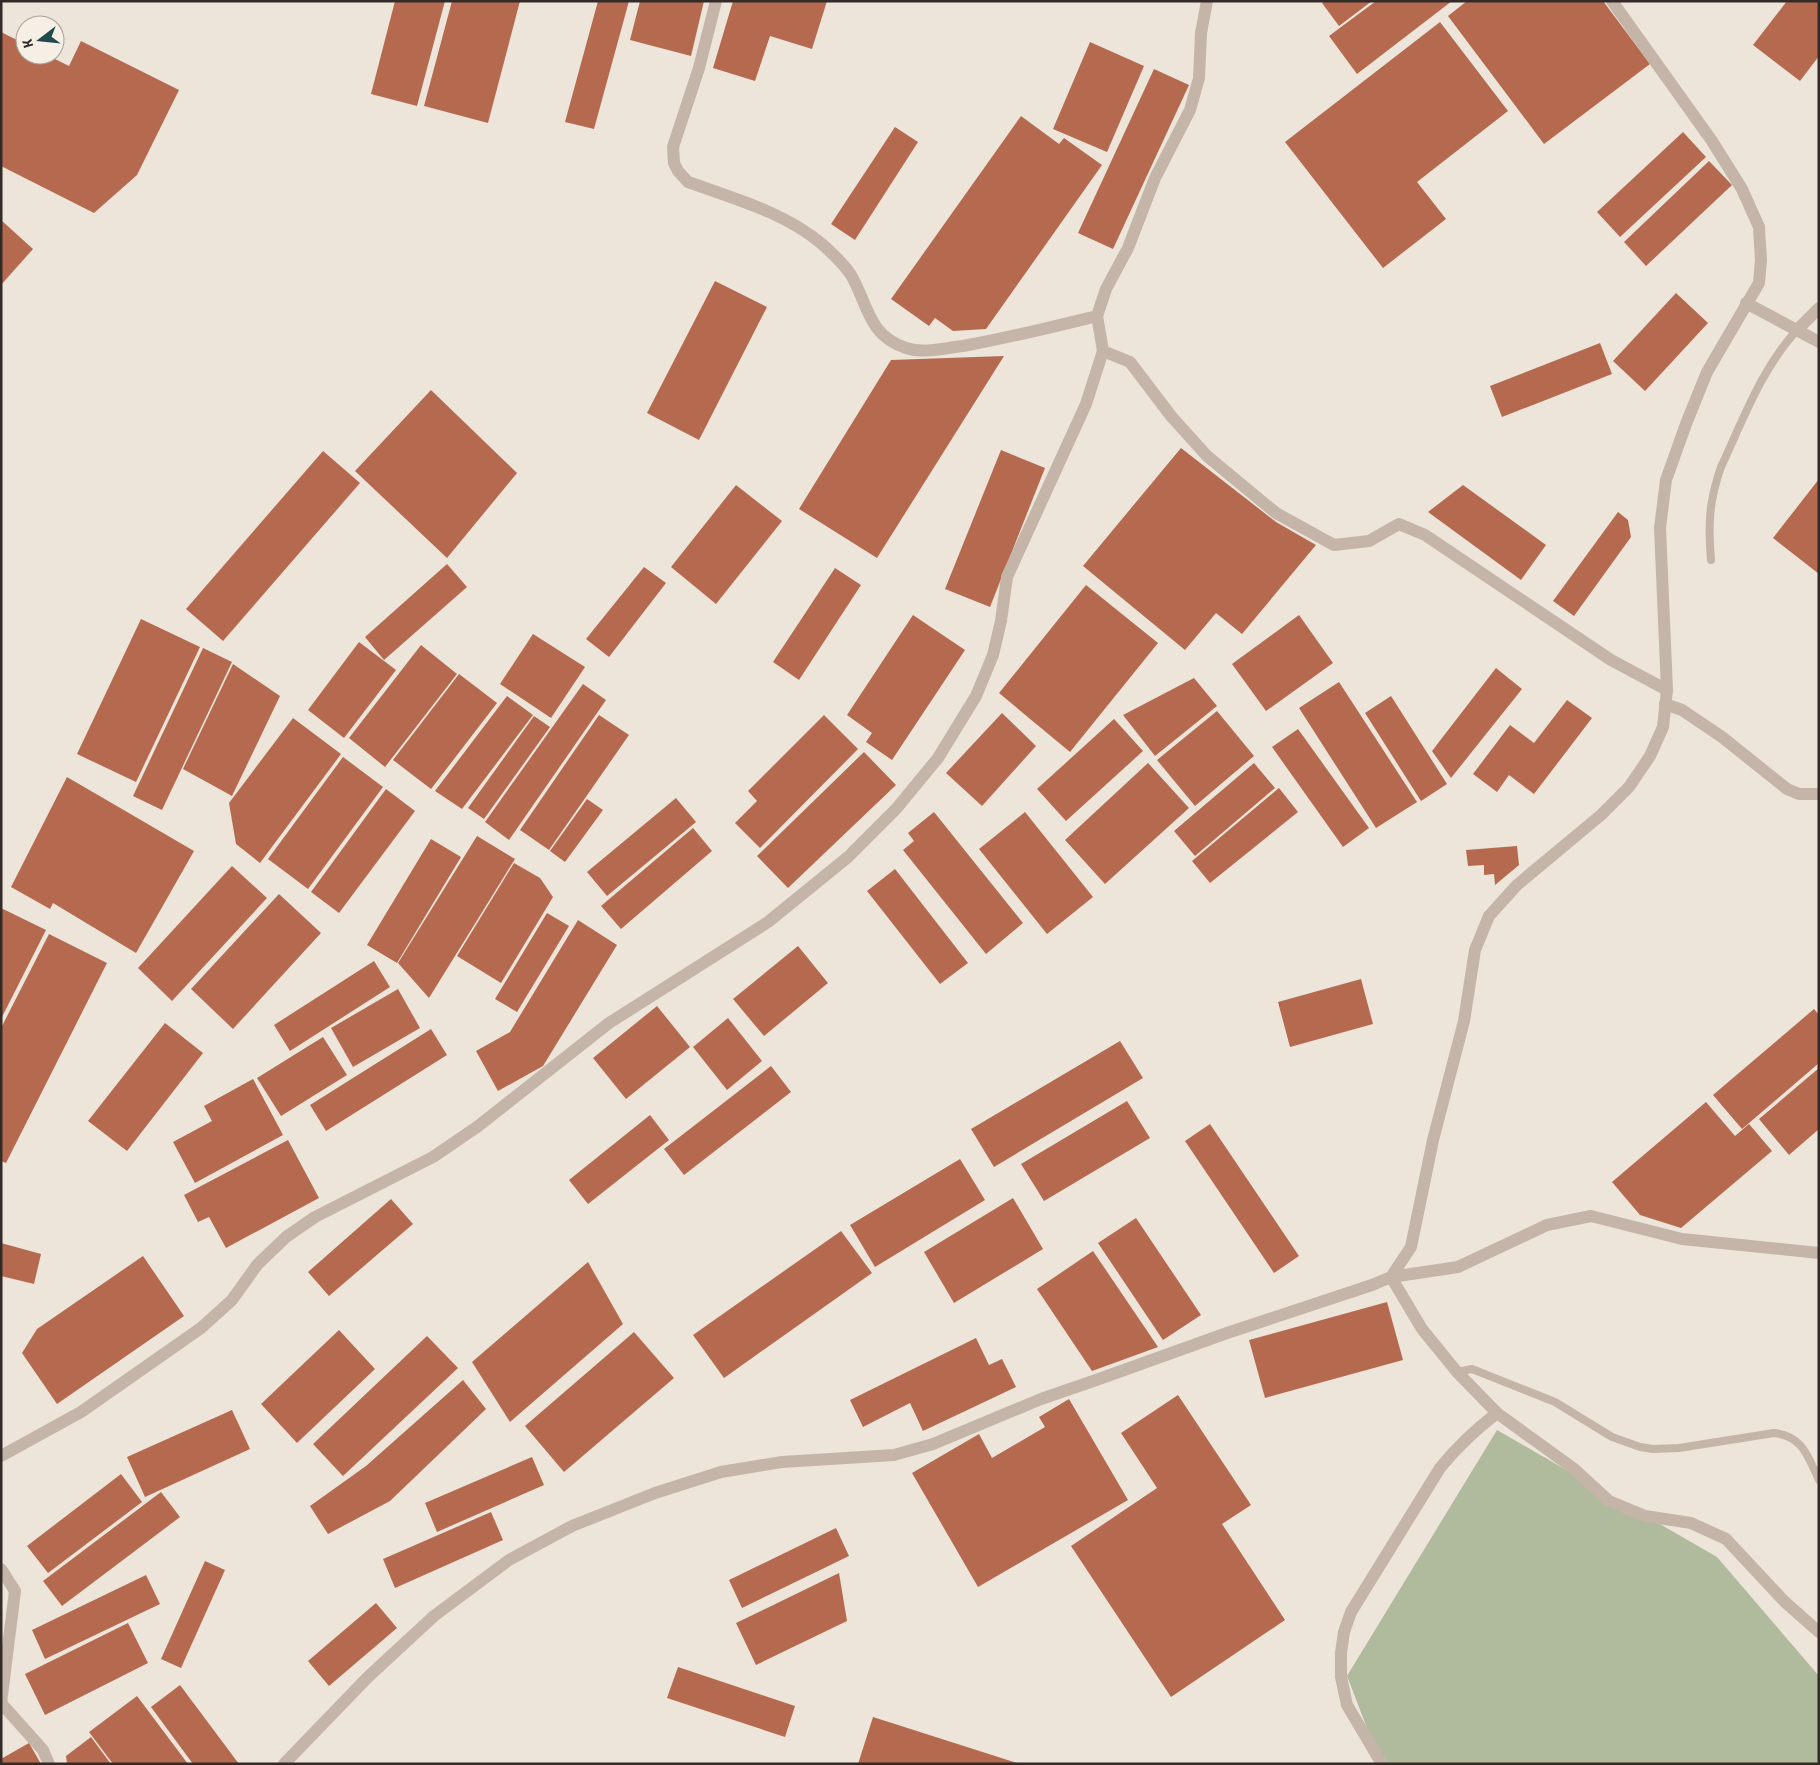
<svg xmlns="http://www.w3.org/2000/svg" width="1820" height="1765" font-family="'Titillium Web',sans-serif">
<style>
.green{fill:#b0ba9c}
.building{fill:#b56a50}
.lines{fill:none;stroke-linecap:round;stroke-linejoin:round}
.lane{stroke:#c4b5a8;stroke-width:8}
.street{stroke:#c4b5a8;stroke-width:12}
</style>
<rect width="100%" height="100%" fill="#ede5da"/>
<path class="green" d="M 1497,1430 L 1717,1557 L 1819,1676 L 1819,1764 L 1381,1764 L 1347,1676 Z"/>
<g class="building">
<path d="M 395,1 L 445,1 L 417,106 L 371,94 Z"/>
<path d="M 452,1 L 520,1 L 488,123 L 424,106 Z"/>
<path d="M 598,1 L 629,1 L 594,129 L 565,122 Z"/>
<path d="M 640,1 L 704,1 L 691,56 L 630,40 Z"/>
<path d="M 733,1 L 827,1 L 812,49 L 770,36 L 755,81 L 713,68 Z"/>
<path d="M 1324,1 L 1372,1 L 1339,26 L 1322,3 Z"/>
<path d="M 1376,1 L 1452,1 L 1357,74 L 1329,36 Z"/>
<path d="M 1467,1 L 1603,1 L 1650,64 L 1544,144 L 1448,16 Z"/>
<path d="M 1787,1 L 1819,1 L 1819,56 L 1800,81 L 1753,45 Z"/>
<path d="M 1440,22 L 1508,111 L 1417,182 L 1446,219 L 1383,268 L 1285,142 Z"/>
<path d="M 1,32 L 25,44 L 25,55 L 47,55 L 69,66 L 81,41 L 179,90 L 137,175 L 94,213 L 1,166 Z"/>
<path d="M 1090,42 L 1144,66 L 1107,152 L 1053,129 Z"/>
<path d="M 1154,69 L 1189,85 L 1113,249 L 1078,233 Z"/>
<path d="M 1021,116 L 1059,144 L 1064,138 L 1102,165 L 986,329 L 953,331 L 935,318 L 929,326 L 891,299 Z"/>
<path d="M 895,127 L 918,142 L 855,240 L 831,224 Z"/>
<path d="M 1683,132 L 1706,157 L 1620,237 L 1597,212 Z"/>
<path d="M 1709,161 L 1732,185 L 1646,266 L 1624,242 Z"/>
<path d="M 1,220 L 33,249 L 1,285 Z"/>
<path d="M 715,281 L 767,307 L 699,440 L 647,413 Z"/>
<path d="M 1676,293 L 1708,323 L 1645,391 L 1613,361 Z"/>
<path d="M 1600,343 L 1612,374 L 1502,417 L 1490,386 Z"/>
<path d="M 1004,356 L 877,558 L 799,509 L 891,360 Z"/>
<path d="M 431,390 L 517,473 L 447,558 L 355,471 Z"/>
<path d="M 1181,448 L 1276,522 L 1316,545 L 1242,634 L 1216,613 L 1185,650 L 1083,566 Z"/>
<path d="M 1001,450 L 1045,468 L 990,607 L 945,589 Z"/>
<path d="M 323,451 L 360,483 L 223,641 L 186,609 Z"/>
<path d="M 1819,479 L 1819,574 L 1773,538 Z"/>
<path d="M 736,485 L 782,521 L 716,604 L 671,567 Z"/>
<path d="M 1463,485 L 1546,545 L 1521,580 L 1428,512 Z"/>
<path d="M 1618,512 L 1628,520 L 1631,537 L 1574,616 L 1553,601 Z"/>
<path d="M 447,564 L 467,587 L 384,660 L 365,637 Z"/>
<path d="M 644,567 L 666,583 L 609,657 L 586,639 Z"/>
<path d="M 835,568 L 861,585 L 799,680 L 773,662 Z"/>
<path d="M 1086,585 L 1158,643 L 1070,752 L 999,693 Z"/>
<path d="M 913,615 L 965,650 L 892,760 L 866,742 L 872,733 L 847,715 Z"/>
<path d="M 1299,615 L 1333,663 L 1266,711 L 1232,664 Z"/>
<path d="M 141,619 L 200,647 L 136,782 L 77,754 Z"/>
<path d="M 533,634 L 585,667 L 551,718 L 500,684 Z"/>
<path d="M 359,642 L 396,670 L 344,738 L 308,710 Z"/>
<path d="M 421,645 L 457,674 L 385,767 L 349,738 Z"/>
<path d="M 203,648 L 232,662 L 162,810 L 133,796 Z"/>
<path d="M 233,664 L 280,696 L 232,796 L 183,769 Z"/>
<path d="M 1496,668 L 1522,689 L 1451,778 L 1432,751 Z"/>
<path d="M 459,674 L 497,703 L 431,789 L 393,760 Z"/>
<path d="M 1194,678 L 1217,706 L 1155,756 L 1123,715 Z"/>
<path d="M 1339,682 L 1417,802 L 1376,828 L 1299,708 Z"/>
<path d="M 583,684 L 606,700 L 509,840 L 485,822 Z"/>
<path d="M 507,696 L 533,715 L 462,809 L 435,791 Z"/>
<path d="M 1391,696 L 1447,784 L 1421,801 L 1365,713 Z"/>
<path d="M 1567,700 L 1592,718 L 1534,794 L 1509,775 L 1497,792 L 1473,774 L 1510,725 L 1534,743 Z"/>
<path d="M 1217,711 L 1254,756 L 1195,806 L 1157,760 Z"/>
<path d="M 1002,713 L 1036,746 L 982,806 L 946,773 Z"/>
<path d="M 599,715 L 629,735 L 549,850 L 520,830 Z"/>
<path d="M 824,715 L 858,749 L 760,848 L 735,823 L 757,801 L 748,791 Z"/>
<path d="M 534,716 L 550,727 L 484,819 L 468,808 Z"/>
<path d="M 293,718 L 341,754 L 260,863 L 236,844 L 229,803 Z"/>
<path d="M 1114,719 L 1143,751 L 1066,821 L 1037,789 Z"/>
<path d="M 1298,729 L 1369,828 L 1343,847 L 1272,747 Z"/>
<path d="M 864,752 L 896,785 L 788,888 L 757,856 Z"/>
<path d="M 343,757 L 383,787 L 308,889 L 268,859 Z"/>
<path d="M 1148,763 L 1189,808 L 1105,884 L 1065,840 Z"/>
<path d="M 1254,763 L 1275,788 L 1195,856 L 1174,831 Z"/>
<path d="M 67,777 L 194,851 L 136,953 L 53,903 L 50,909 L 11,887 Z"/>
<path d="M 1279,788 L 1298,812 L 1210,883 L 1192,861 Z"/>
<path d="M 386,789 L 415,811 L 339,913 L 311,892 Z"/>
<path d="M 676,798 L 696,822 L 607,896 L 587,872 Z"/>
<path d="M 587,799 L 603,810 L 565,862 L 550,851 Z"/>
<path d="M 934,812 L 1023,923 L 986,954 L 903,850 L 914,841 L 908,833 Z"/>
<path d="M 1025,812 L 1093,897 L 1047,934 L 979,849 Z"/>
<path d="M 693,828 L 712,851 L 621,929 L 601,906 Z"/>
<path d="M 477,836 L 515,859 L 429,998 L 398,963 Z"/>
<path d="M 431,839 L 461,857 L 397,963 L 367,945 Z"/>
<path d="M 1517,846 L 1519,865 L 1495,885 L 1494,874 L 1484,875 L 1484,865 L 1468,866 L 1466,850 Z"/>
<path d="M 514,863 L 540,878 L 553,897 L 501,983 L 457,956 Z"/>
<path d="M 232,866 L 267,898 L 172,1001 L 138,968 Z"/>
<path d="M 895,869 L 968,963 L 940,984 L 867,891 Z"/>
<path d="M 279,894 L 321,933 L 233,1029 L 191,989 Z"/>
<path d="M 1,908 L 46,930 L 1,1019 Z"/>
<path d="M 547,913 L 569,926 L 517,1012 L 495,999 Z"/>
<path d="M 578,920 L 617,945 L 543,1066 L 498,1091 L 476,1051 L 510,1032 Z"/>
<path d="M 49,934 L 107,963 L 6,1163 L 1,1161 L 1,1028 Z"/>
<path d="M 798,946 L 828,983 L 764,1036 L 733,999 Z"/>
<path d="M 374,961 L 390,987 L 290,1051 L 274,1025 Z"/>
<path d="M 1361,979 L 1373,1024 L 1290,1047 L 1278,1002 Z"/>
<path d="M 398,989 L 420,1028 L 353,1067 L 331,1028 Z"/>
<path d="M 657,1006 L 690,1047 L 626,1099 L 593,1058 Z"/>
<path d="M 1814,1009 L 1819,1015 L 1819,1063 L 1742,1129 L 1713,1095 Z"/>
<path d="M 728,1018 L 762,1061 L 727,1090 L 693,1047 Z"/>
<path d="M 165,1023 L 203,1053 L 127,1151 L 88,1121 Z"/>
<path d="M 431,1029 L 447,1055 L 326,1131 L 310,1105 Z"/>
<path d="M 323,1037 L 347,1075 L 281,1116 L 257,1078 Z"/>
<path d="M 1120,1041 L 1143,1078 L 994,1167 L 971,1129 Z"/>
<path d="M 771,1066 L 791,1092 L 684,1175 L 664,1149 Z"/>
<path d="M 1819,1068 L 1819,1129 L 1789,1155 L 1759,1119 Z"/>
<path d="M 253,1079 L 283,1135 L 195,1183 L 173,1142 L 212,1121 L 204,1106 Z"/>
<path d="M 1127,1101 L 1150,1138 L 1044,1201 L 1021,1164 Z"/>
<path d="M 1706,1102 L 1735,1136 L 1749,1124 L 1772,1151 L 1681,1228 L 1640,1215 L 1612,1182 Z"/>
<path d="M 650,1115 L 669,1140 L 588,1204 L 569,1180 Z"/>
<path d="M 1210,1124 L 1299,1256 L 1274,1273 L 1185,1141 Z"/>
<path d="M 288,1140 L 319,1198 L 226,1248 L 209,1217 L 198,1222 L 184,1195 Z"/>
<path d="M 960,1159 L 985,1200 L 875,1267 L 850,1225 Z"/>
<path d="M 1013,1198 L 1043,1249 L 954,1303 L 924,1252 Z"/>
<path d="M 391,1199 L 413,1224 L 329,1296 L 308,1272 Z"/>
<path d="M 1136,1218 L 1201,1315 L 1163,1340 L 1098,1243 Z"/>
<path d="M 841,1231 L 872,1273 L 724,1378 L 693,1335 Z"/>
<path d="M 1,1243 L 41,1254 L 34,1284 L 1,1276 Z"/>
<path d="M 1093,1251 L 1158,1347 L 1092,1371 L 1037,1289 Z"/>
<path d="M 143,1256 L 184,1316 L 57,1404 L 22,1353 L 37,1329 Z"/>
<path d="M 588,1262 L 623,1324 L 510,1422 L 472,1362 Z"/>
<path d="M 1387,1302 L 1403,1360 L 1265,1398 L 1249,1340 Z"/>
<path d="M 339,1330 L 375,1369 L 297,1443 L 261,1404 Z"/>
<path d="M 634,1332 L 674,1378 L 564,1472 L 525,1426 Z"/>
<path d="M 427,1336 L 458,1368 L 343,1476 L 313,1444 Z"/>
<path d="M 976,1338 L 989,1365 L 1002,1359 L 1016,1387 L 923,1431 L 910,1403 L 863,1427 L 850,1400 Z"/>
<path d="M 463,1380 L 486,1409 L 390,1501 L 328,1534 L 310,1506 L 366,1466 Z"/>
<path d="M 1178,1395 L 1251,1505 L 1222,1524 L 1285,1620 L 1171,1697 L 1071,1546 L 1157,1488 L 1121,1433 Z"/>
<path d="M 1069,1399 L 1128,1500 L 978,1587 L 912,1473 L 979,1434 L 992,1458 L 1045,1427 L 1039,1417 Z"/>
<path d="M 232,1410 L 250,1449 L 145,1497 L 127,1457 Z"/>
<path d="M 532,1457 L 544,1485 L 437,1532 L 425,1503 Z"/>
<path d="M 121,1474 L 142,1502 L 48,1573 L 27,1546 Z"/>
<path d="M 161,1492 L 180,1517 L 62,1606 L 43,1581 Z"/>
<path d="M 491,1512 L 503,1540 L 395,1588 L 383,1559 Z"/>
<path d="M 836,1528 L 849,1556 L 742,1608 L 729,1580 Z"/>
<path d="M 205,1561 L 225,1570 L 181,1668 L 161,1659 Z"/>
<path d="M 839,1573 L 847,1621 L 756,1665 L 736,1623 Z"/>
<path d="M 146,1575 L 160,1604 L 45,1659 L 32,1630 Z"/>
<path d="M 376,1603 L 397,1628 L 329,1686 L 308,1661 Z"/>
<path d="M 128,1623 L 148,1663 L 45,1715 L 25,1674 Z"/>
<path d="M 678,1667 L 795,1706 L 785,1737 L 667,1698 Z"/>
<path d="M 180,1685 L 239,1764 L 193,1764 L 151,1707 Z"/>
<path d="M 137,1696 L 188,1764 L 113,1764 L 89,1732 Z"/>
<path d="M 873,1717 L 1017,1763 L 1017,1764 L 858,1764 Z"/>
<path d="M 91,1737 L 111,1764 L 67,1764 L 66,1756 Z"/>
<path d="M 29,1743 L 41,1764 L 1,1764 L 1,1759 Z"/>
</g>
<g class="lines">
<g class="lane">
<path d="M 1711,560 C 1708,524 1709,501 1721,467 C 1743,420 1761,370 1796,331"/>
<path d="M 1457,1372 L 1472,1369 L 1555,1402 L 1612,1437 L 1640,1447 L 1653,1449 L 1679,1448 L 1774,1433 C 1803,1436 1808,1457 1819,1480"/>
</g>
<g class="street">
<path d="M 716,1 L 699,68 L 673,147 L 674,163 L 678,171 L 688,182 C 735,199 784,212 822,244 C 832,253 844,264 851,275 C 868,304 868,336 906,348 C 924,354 944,348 963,346 C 1008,338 1052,327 1097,316"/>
<path d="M 1746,303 L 1819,342"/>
<path d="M 1796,331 L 1819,308"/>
<path d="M 1103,351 L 1130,362 L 1171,416 L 1207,456 L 1276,513 L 1334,545 L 1369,541 L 1399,524 L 1425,535 L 1611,660 L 1667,690"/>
<path d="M 1665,704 L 1682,710 L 1722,737 L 1787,789 L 1799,794 L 1819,794"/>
<path d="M 1819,1253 L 1682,1239 L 1591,1216 L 1547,1225 L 1458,1267 L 1391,1277 L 1422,1329 L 1457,1372 L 1497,1413 L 1573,1468 L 1609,1501 L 1645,1516 L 1691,1523 L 1726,1539 L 1785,1602 L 1819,1632"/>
<path d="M 1,1456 L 81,1412 L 201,1328 L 232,1300 L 257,1265 L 286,1237 L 315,1217 L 433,1157 L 477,1127 L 609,1023 L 768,922 L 848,857 L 896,809 L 938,758 L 976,696 L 993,655 L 1001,621 L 1007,577 L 1086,404 L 1103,351 L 1097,316 L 1106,289 L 1128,248 L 1155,178 L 1190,110 L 1199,78 L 1201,33 L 1207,1"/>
<path d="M 1,1569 L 15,1591 L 1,1703 L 43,1750 L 49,1764"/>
<path d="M 284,1764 L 368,1677 L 434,1616 L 509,1560 L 572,1526 L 655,1493 L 721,1472 L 782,1462 L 894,1455 L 933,1444 L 1041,1399 L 1099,1379 L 1227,1333 L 1372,1285 L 1391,1277 L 1411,1247 L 1433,1140 L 1464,1021 L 1475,950 L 1489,916 L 1517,885 L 1601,815 L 1629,787 L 1650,756 L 1663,727 L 1667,690 L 1660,528 L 1666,480 L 1686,424 L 1707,372 L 1759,283 L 1761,260 L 1759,227 L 1742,189 L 1712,141 L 1612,1"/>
<path d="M 1382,1764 L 1347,1705 L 1341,1677 L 1341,1653 L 1344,1632 L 1351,1612 L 1440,1468 C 1457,1447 1475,1430 1497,1413"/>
</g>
</g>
<rect width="1820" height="1765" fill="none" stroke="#322b27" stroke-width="5"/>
<g transform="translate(40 40) rotate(254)"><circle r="24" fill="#f6efe6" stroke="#a8a19a"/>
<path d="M0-4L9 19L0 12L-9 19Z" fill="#224a4d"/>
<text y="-8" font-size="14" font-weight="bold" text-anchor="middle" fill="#322b27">K</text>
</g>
</svg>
